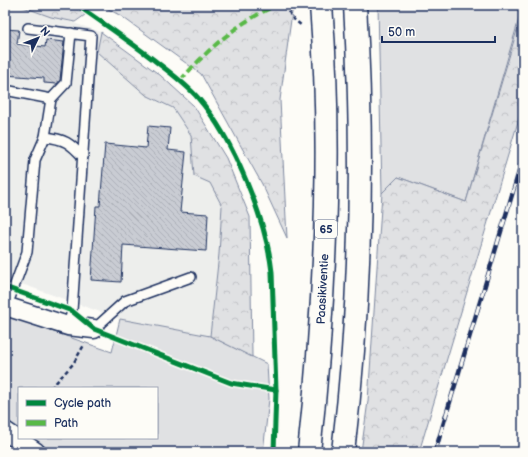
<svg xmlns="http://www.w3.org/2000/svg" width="528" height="457" font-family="'Balsamiq Sans',sans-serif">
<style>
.built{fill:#edeeec}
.green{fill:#e0e1e3;stroke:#7e88a0}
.forest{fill:url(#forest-crowns);stroke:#7e88a0}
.building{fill:url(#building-back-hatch);stroke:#1b2f5e}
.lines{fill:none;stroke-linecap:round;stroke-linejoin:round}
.lane-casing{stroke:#1b2f5e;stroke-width:12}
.street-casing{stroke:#1b2f5e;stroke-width:21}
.highway-casing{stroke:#1b2f5e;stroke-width:25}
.path{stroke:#1b2f5e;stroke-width:2.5;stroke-dasharray:4 3;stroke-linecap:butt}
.lane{stroke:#fdfcf7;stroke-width:9}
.street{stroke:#fdfcf7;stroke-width:18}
.highway{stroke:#fdfcf7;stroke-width:22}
.rail-casing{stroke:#1b2f5e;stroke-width:4.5}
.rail{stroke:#fdfcf7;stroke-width:3;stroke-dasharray:9;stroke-linecap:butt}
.quiet{stroke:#58b947;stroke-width:4;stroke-dasharray:8 4;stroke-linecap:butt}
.cycleway-casing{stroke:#fdfcf7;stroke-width:8}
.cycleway{stroke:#00873e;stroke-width:5}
.labels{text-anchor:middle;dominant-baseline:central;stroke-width:3;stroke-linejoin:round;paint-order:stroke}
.shield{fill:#fdfcf7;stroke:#5f6c8c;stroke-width:1}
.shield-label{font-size:11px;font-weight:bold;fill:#1b2f5e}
.street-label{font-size:12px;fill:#1b2f5e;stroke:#fdfcf7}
</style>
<defs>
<pattern id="forest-crowns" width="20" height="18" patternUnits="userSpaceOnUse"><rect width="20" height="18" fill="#e0e1e3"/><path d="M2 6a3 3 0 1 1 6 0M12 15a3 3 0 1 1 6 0" fill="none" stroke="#c0c1c5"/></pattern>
<pattern id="building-back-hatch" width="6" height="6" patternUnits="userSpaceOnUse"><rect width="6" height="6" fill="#c9ccd3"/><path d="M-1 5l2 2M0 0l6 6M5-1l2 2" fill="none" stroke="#acb0b8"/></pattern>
</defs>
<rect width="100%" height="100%" fill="#fdfcf7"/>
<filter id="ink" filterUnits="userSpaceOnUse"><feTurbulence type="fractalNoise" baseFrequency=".025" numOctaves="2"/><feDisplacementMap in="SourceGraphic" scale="8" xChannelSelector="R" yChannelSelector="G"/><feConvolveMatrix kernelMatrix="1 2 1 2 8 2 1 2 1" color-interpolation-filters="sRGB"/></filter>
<g filter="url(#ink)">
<path class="built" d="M 5,5 L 18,5 L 101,32 L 97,52 L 146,95 L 173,108 L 191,135 L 194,176 L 210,183 L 222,206 L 219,254 L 210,336 L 120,319 L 5,278 Z"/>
<g class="green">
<path d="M 378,5 L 523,5 L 466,202 L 398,177 L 382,193 Z"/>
<path d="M 5,315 L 112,352 L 120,319 L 210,336 L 267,364 L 269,399 L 263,452 L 48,452 L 27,438 L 157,438 L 157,388 L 19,388 L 19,433 L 5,423 Z"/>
</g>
<g class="forest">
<path d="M 18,5 L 70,5 L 85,15 L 75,22 L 51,17 Z"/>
<path d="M 101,5 L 293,5 L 280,100 L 287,238 L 262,184 L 201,74 L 121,16 Z"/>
<path d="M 523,10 L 523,105 L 419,452 L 361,452 L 368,401 L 382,193 L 398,177 L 466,202 Z"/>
<path d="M 101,32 L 160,75 L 194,106 L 226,158 L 250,217 L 252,357 L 210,336 L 219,254 L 222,206 L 210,183 L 194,176 L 191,135 L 173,108 L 146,95 L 97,52 Z"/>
</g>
<g class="building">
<path d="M 5,29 L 19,30 L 17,44 L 45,47 L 46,40 L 64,42 L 60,80 L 57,84 L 44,83 L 44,78 L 5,75 Z"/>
<path d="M 148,126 L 170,128 L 168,150 L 186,152 L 180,212 L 208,214 L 206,251 L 123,245 L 121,282 L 91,280 L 96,206 L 100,206 L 105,144 L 146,148 Z"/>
</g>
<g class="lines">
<defs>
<g id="lane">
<path d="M 28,28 L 91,36 L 72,311 L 68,326"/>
<path d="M 5,90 L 51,99"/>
<path d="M 45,137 C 65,139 70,143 83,157"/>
<path d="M 7,306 L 27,252 L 35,160 L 45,137 L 51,99 L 66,83 L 71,33"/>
<path d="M 94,329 L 125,301 L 191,277"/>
<path d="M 14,452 L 21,442"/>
</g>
<g id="street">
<path d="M 5,306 L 68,326 L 94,329"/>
<path d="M 5,431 L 36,452"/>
</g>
<g id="highway">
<path d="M 309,452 C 325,304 333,154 321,5"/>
<path d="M 343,452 C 361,304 364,153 355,5"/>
</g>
</defs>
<use href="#lane" class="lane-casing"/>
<use href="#street" class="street-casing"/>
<use href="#highway" class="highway-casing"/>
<g class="path">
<path d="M 287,5 L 291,17 L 302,26"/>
<path d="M 51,388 L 73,364 L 84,345"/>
</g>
<use href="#lane" class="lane"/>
<use href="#street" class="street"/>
<use href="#highway" class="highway"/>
<defs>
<path id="rail" d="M 435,452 L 523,158"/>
</defs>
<use href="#rail" class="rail-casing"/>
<use href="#rail" class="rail"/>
<path class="quiet" d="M 180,81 C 208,49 238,22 277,5"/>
<defs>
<g id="cycleway">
<path d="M 77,5 C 103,23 129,41 154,60 C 169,72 185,83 198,98 C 233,138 266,219 272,272 L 276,390 L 274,452"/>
<path d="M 5,287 L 72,311 L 94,329 L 231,383 L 276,390"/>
</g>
</defs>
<use href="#cycleway" class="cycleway-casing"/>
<use href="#cycleway" class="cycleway"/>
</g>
</g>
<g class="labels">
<rect class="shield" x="315" y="220" width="22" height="18" rx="3"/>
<g class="shield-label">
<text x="326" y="229">65</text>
</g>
<g class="street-label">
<text transform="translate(323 289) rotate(-87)">Paasikiventie</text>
</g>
</g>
<rect width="528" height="457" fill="none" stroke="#fdfcf7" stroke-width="20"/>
<rect x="10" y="10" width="508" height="437" fill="none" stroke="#1b2f5e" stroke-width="1.5" filter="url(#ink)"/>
<rect x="18" y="387" width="140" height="52" fill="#fdfcf7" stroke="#a3aaba"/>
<rect x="26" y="400" width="20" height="6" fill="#00873e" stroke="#a3aaba"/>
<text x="54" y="407" font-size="12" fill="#1b2f5e">Cycle path</text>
<rect x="26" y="420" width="20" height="6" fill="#58b947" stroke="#a3aaba"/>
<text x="54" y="427" font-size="12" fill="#1b2f5e">Path</text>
<g transform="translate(38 38) rotate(47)" stroke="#fdfcf7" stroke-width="3" paint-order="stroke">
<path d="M0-3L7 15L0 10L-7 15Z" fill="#1b2f5e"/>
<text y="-6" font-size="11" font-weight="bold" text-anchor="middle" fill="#1b2f5e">N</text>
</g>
<path d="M382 36v6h113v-6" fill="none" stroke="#1b2f5e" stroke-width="2"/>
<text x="388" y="36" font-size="12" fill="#1b2f5e" stroke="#fdfcf7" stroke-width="3" paint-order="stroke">50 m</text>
</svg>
